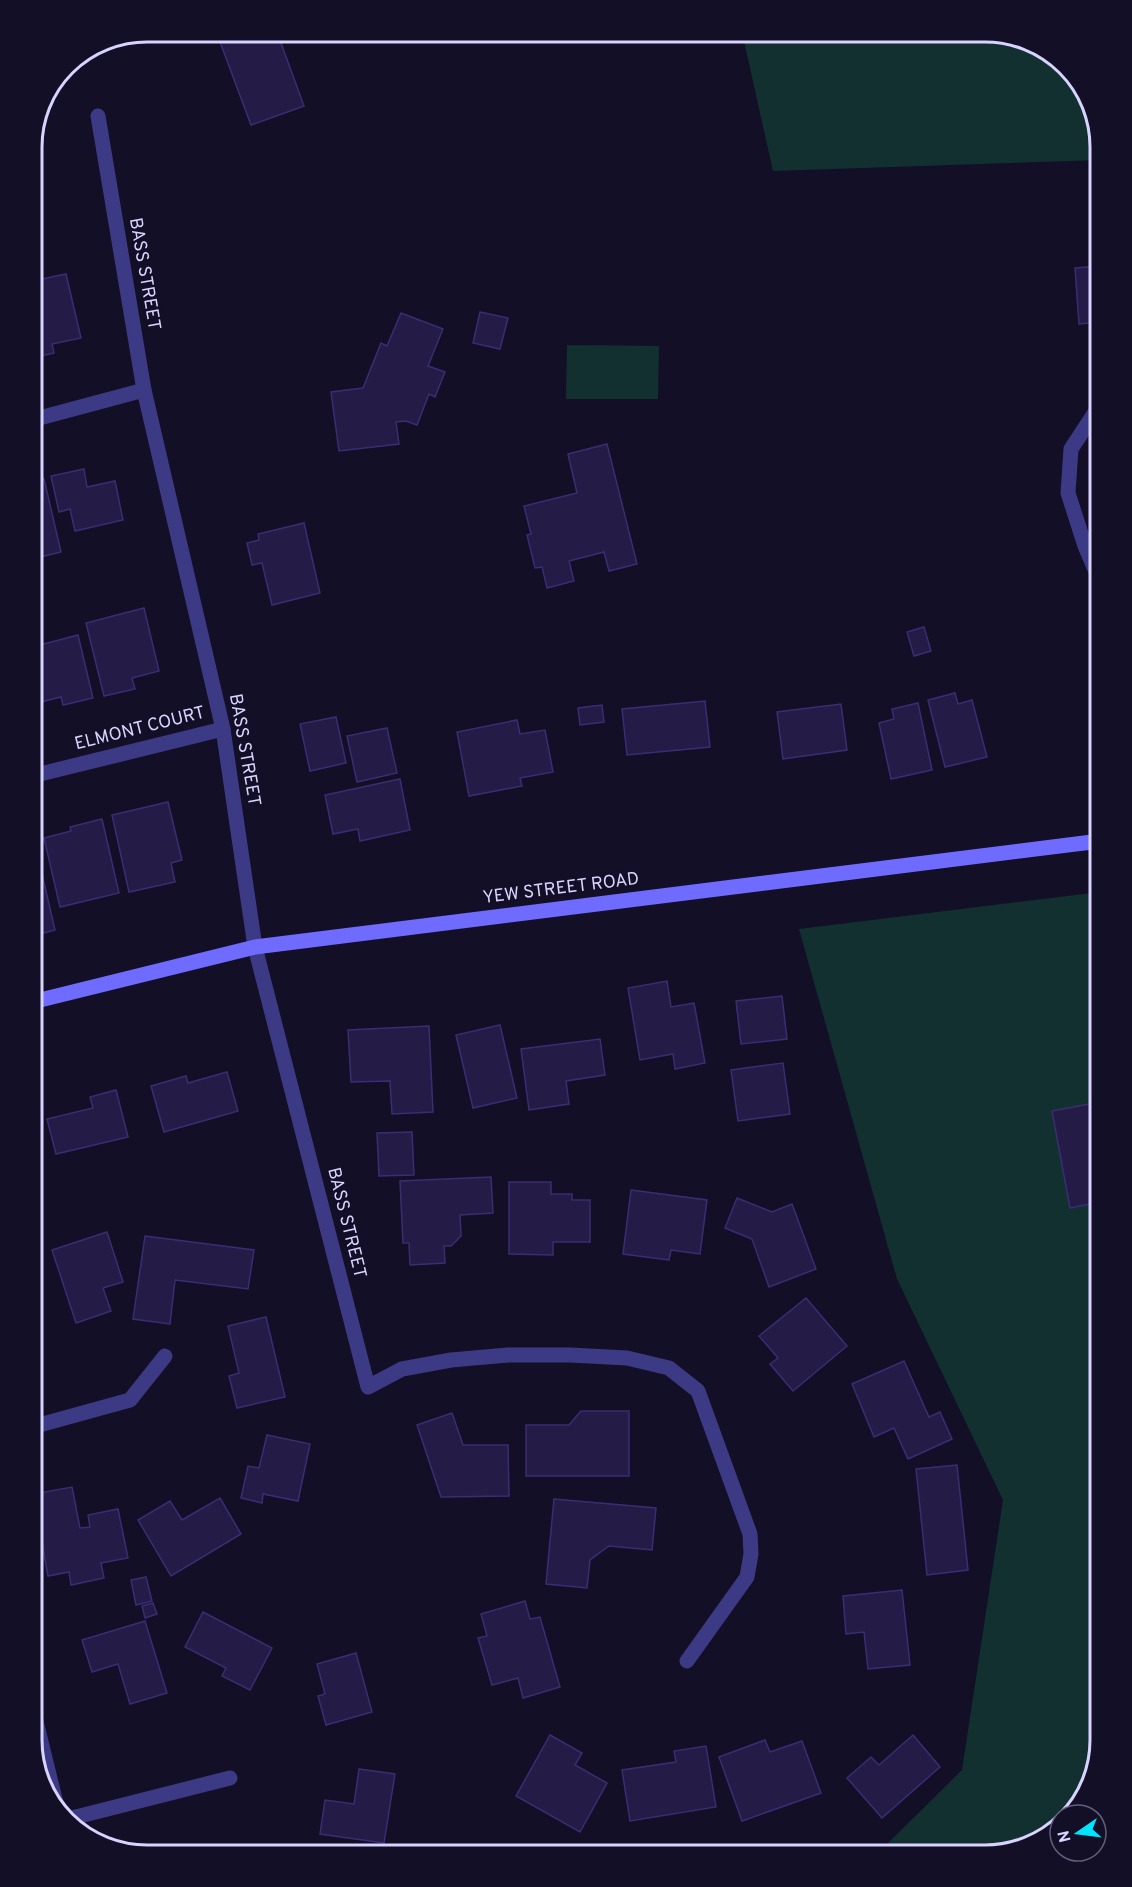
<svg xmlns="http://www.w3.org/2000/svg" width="1132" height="1887" font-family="Overpass,sans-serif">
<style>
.green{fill:#12302f}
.building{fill:#241b47;stroke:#3b2d73;stroke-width:1.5}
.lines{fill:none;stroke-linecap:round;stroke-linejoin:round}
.street{stroke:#3d3a85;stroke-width:15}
.secondary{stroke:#6f6bff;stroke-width:15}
.labels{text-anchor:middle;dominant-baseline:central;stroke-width:4.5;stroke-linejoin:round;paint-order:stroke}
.street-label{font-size:18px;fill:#d9d4ff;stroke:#130f26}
.rim{fill:none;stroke:#d9d4ff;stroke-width:3}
</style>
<rect width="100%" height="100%" fill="#130f26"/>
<g class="green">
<path d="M 742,32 L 993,32 L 1050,51 L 1089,96 L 1100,147 L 1100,160 L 773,171 Z"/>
<path d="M 567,345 L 659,346 L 658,399 L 566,399 Z"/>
<path d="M 1100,892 L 1100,1741 L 1081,1804 L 1069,1815 L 1060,1815 L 1060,1823 L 1036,1844 L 985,1855 L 891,1855 L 888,1843 L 962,1770 L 1003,1500 L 897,1279 L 799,929 Z"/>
</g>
<g class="building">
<path d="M 248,32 L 277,32 L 304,106 L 251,125 L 220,42 Z"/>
<path d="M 1100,266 L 1100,322 L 1079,324 L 1075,268 Z"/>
<path d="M 66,274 L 81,338 L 52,344 L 54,353 L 32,358 L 32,281 Z"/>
<path d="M 480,312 L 508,318 L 500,349 L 473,343 Z"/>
<path d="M 401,313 L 443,329 L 428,366 L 445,372 L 435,397 L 429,394 L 417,425 L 406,421 L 396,422 L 399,444 L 339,451 L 331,392 L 363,388 L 381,343 L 387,346 Z"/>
<path d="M 607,444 L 637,564 L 609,571 L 604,552 L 569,561 L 574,581 L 547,588 L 542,567 L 535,568 L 527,535 L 531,534 L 524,506 L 577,493 L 568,454 Z"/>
<path d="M 84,469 L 87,487 L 115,481 L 123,520 L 75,531 L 70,509 L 59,512 L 51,476 Z"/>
<path d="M 44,479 L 61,552 L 32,559 L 32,482 Z"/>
<path d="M 304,523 L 320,593 L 272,605 L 262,563 L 252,565 L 247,543 L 259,540 L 258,534 Z"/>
<path d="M 144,608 L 159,671 L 132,678 L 135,689 L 104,696 L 86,623 Z"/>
<path d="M 924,627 L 931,651 L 914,656 L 907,632 Z"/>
<path d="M 78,635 L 93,698 L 63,705 L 61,697 L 37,703 L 32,680 L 32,647 Z"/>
<path d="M 955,693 L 958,704 L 972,700 L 987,757 L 945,767 L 928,700 Z"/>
<path d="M 705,701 L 710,747 L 627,755 L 622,709 Z"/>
<path d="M 918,703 L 932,770 L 891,779 L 879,723 L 894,719 L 892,709 Z"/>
<path d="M 841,704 L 847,750 L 783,759 L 777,712 Z"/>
<path d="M 602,705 L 604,722 L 580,725 L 578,708 Z"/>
<path d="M 336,717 L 346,763 L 310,771 L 300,724 Z"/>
<path d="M 517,720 L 520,734 L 545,730 L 553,772 L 520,778 L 522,786 L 469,796 L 457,732 Z"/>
<path d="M 387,728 L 397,773 L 357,782 L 347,736 Z"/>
<path d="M 400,779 L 410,830 L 360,841 L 358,829 L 333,834 L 325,795 Z"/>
<path d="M 168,802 L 182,860 L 171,863 L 175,882 L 129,892 L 112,815 Z"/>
<path d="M 102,819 L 119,893 L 60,907 L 44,838 L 71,831 L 70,827 Z"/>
<path d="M 40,865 L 55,930 L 32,936 L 32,867 Z"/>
<path d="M 667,981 L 671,1007 L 694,1003 L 705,1063 L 675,1069 L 673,1054 L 640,1060 L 628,988 Z"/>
<path d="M 782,996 L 787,1039 L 741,1044 L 736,1001 Z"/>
<path d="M 500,1025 L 517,1098 L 473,1108 L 456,1035 Z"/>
<path d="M 429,1026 L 433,1112 L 392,1114 L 390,1081 L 351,1082 L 348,1030 Z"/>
<path d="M 600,1039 L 605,1075 L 566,1081 L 569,1104 L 529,1110 L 521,1049 Z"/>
<path d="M 783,1063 L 790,1114 L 738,1121 L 731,1070 Z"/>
<path d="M 227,1072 L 238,1111 L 164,1132 L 151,1086 L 186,1076 L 188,1083 Z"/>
<path d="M 116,1090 L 128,1137 L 56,1154 L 47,1119 L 93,1108 L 90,1097 Z"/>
<path d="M 1100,1102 L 1100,1202 L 1070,1208 L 1052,1111 Z"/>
<path d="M 412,1132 L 414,1175 L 379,1176 L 377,1133 Z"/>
<path d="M 491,1177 L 493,1213 L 460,1215 L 461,1236 L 451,1246 L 444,1246 L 445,1263 L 410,1265 L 409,1243 L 403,1243 L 400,1181 Z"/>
<path d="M 509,1182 L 551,1182 L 551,1194 L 572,1194 L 572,1200 L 590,1200 L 590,1242 L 553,1242 L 553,1255 L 509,1254 Z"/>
<path d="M 631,1190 L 707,1200 L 700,1254 L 671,1250 L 669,1260 L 623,1254 Z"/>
<path d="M 737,1198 L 772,1212 L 792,1204 L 816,1269 L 769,1287 L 752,1239 L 725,1228 Z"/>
<path d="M 107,1232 L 123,1282 L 103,1288 L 111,1311 L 76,1323 L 52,1250 Z"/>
<path d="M 145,1236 L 254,1250 L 248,1289 L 175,1280 L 170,1324 L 133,1319 Z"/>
<path d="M 806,1298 L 847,1346 L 793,1391 L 770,1364 L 778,1358 L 759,1336 Z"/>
<path d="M 266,1317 L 285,1397 L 237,1408 L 229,1376 L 239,1373 L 228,1326 Z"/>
<path d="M 904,1361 L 929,1417 L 940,1412 L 952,1439 L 908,1459 L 894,1428 L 874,1437 L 852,1384 Z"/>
<path d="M 581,1411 L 629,1411 L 629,1476 L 526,1476 L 526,1425 L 569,1425 Z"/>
<path d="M 452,1413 L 463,1445 L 508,1445 L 509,1496 L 441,1497 L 417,1425 Z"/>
<path d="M 267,1435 L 310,1444 L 298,1501 L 263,1494 L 262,1503 L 241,1498 L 248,1466 L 259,1468 Z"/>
<path d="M 957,1465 L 968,1570 L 927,1575 L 916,1469 Z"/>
<path d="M 72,1487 L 80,1528 L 90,1527 L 88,1515 L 118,1509 L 128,1558 L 101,1563 L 104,1578 L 71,1585 L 69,1572 L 48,1576 L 33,1494 Z"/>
<path d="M 220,1498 L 241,1534 L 171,1576 L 138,1520 L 170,1501 L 182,1520 Z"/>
<path d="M 554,1499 L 656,1508 L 652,1550 L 609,1546 L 590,1560 L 587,1588 L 546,1584 Z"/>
<path d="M 146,1577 L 152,1601 L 136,1605 L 131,1580 Z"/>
<path d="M 902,1590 L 910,1665 L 868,1669 L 864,1632 L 846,1634 L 843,1596 Z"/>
<path d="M 525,1601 L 530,1619 L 540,1617 L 560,1687 L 523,1698 L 518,1678 L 492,1685 L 478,1638 L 487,1636 L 481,1614 Z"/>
<path d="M 153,1603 L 157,1614 L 145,1618 L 142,1606 Z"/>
<path d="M 203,1612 L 272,1648 L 250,1690 L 222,1676 L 226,1668 L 185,1647 Z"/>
<path d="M 145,1621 L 167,1693 L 130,1704 L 118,1664 L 92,1672 L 82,1640 Z"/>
<path d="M 356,1653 L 372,1712 L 326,1725 L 318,1696 L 325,1694 L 317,1664 Z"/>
<path d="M 550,1735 L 582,1753 L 575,1765 L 607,1783 L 580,1832 L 516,1796 Z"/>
<path d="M 913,1735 L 940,1767 L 882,1818 L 847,1778 L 871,1757 L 879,1765 Z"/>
<path d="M 765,1740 L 770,1752 L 802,1741 L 821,1793 L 742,1821 L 719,1757 Z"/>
<path d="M 706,1746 L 716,1807 L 630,1821 L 622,1770 L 676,1762 L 674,1751 Z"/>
<path d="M 359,1769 L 395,1774 L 384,1843 L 320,1834 L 325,1800 L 354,1804 Z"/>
</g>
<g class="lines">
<g class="street">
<path d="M 98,116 L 144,390 L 223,729 L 255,947 L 368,1387 L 402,1369 L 451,1360 L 508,1355 L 570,1355 L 627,1358 L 669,1368 L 698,1391 L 750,1534 L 751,1554 L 747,1577 L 687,1661"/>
<path d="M 32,420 L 144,390"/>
<path d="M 1100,581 L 1085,546 L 1068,493 L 1071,449 L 1100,405"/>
<path d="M 32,776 L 223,729"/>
<path d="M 32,1427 L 130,1400 L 165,1356"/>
<path d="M 32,1705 L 57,1807"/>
<path d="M 68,1819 L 230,1778"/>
</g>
<path class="secondary" d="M 32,1002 L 255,947 L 1100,841"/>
</g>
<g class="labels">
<g class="street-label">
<text transform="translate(144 274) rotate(80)">BASS STREET</text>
<text transform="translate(140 729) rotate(-14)">ELMONT COURT</text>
<text transform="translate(244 750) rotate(80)">BASS STREET</text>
<text transform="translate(561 889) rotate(-7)">YEW STREET ROAD</text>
<text transform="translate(346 1223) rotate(76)">BASS STREET</text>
</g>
</g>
<path d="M0 0H1132V1887H0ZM147 42H985A105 105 0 0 1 1090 147V1740A105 105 0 0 1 985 1845H147A105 105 0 0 1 42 1740V147A105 105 0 0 1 147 42Z" fill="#130f26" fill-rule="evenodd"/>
<path class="rim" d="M147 42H985A105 105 0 0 1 1090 147V1740A105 105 0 0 1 985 1845H147A105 105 0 0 1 42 1740V147A105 105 0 0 1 147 42Z"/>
<g transform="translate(1078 1833) rotate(256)"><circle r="28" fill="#130f26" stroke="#625e7d" stroke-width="1.5"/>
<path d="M0-4.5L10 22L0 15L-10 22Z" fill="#00e5ff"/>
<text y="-9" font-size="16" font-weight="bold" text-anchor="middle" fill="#d9d4ff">N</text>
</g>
</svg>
